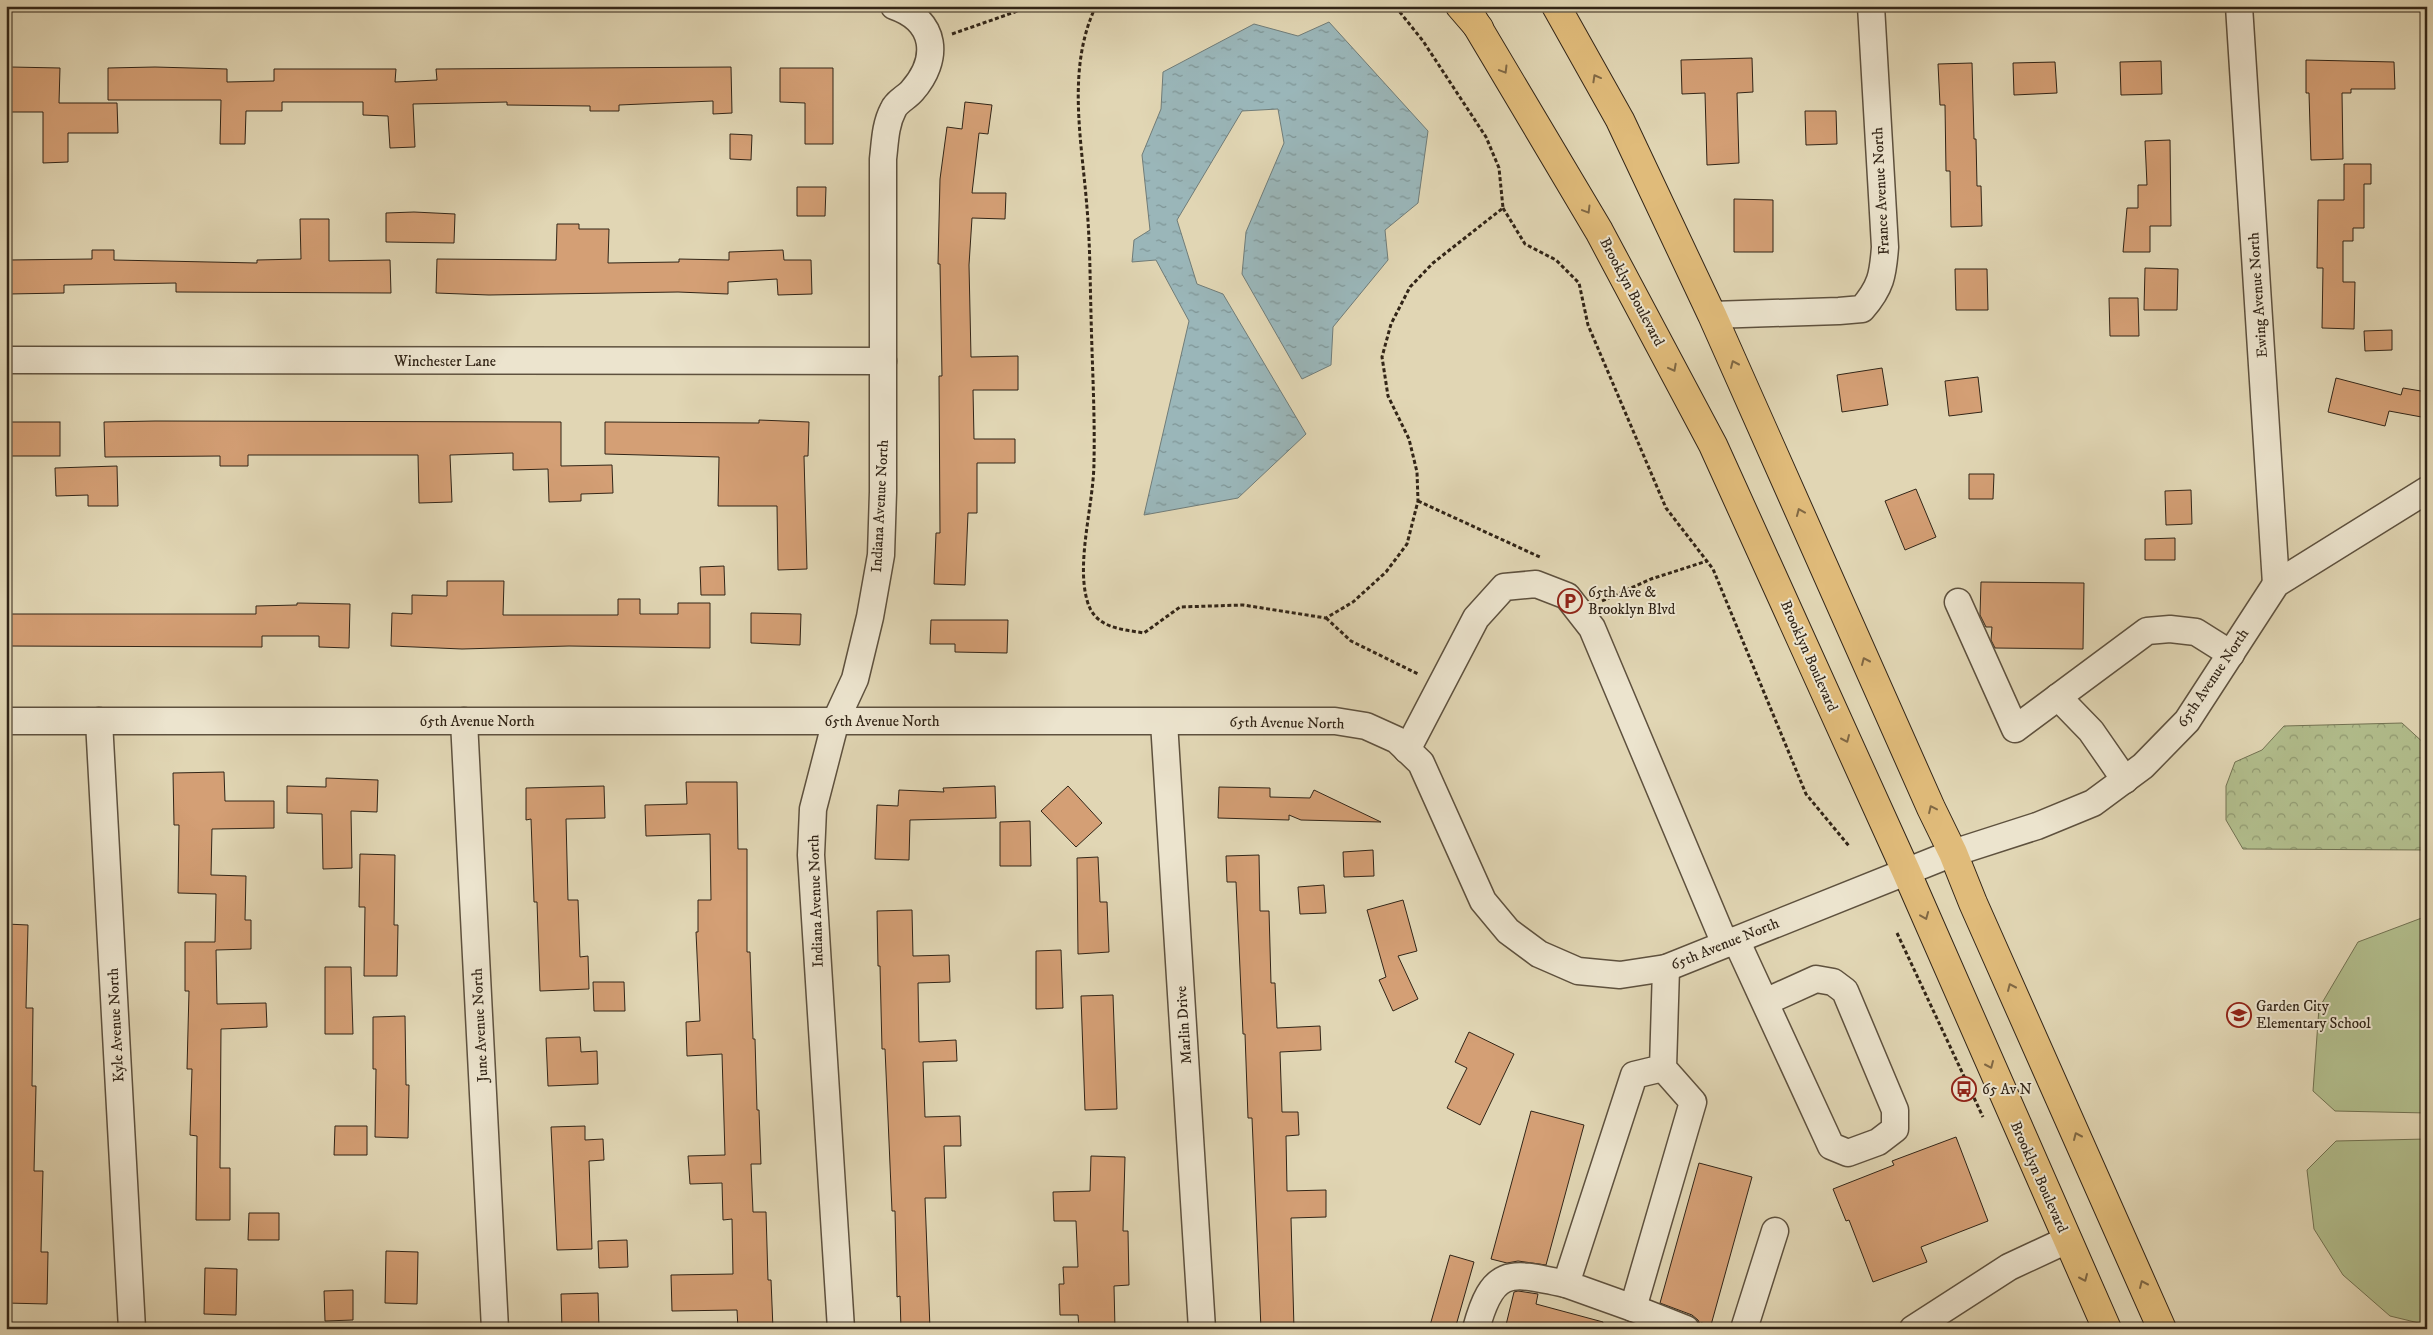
<svg xmlns="http://www.w3.org/2000/svg" width="2433" height="1335" font-family="'IM FELL DW Pica',serif">
<style>
.grass{fill:#b2be8d;stroke:#727252}
.park{fill:url(#park-crowns);stroke:#727252}
.water{fill:url(#water-ripples);stroke:#707c78}
.building{fill:#d49f75;stroke:#322517}
.lines{fill:none;stroke-linecap:round;stroke-linejoin:round}
.minor-casing{stroke:#5e513e;stroke-width:29}
.major-casing{stroke:#322517;stroke-width:30}
.highway-casing{stroke:#322517;stroke-width:30}
.path{stroke:#322517;stroke-width:3;stroke-dasharray:4 2.5;stroke-linecap:butt}
.minor{stroke:#ece4ce;stroke-width:26}
.major{stroke:#e0bb7a;stroke-width:28}
.highway{stroke:#e0bb7a;stroke-width:28}
.oneway{stroke:#806844}
.labels{text-anchor:middle;dominant-baseline:central;stroke-width:4;stroke-linejoin:round;paint-order:stroke}
.street-label{font-size:15px;fill:#322517;stroke:#ece4ce}
.poi-label{font-size:15px;fill:#322517;stroke:#ece4ce;text-anchor:start}
</style>
<defs>
<pattern id="park-crowns" width="20" height="18" patternUnits="userSpaceOnUse" patternTransform="scale(1.25)"><rect width="20" height="18" fill="#b2be8d"/><path d="M2 6a3 3 0 1 1 6 0M12 15a3 3 0 1 1 6 0" fill="none" stroke="#919a72"/></pattern>
<pattern id="water-ripples" width="26" height="14" patternUnits="userSpaceOnUse" patternTransform="scale(1.25)"><rect width="26" height="14" fill="#9ab6b9"/><path d="M2 4q2-2 4 0t4 0M15 11q2-2 4 0t4 0" fill="none" stroke="#7e9495"/></pattern>
</defs>
<rect width="100%" height="100%" fill="#e1d6b4"/>
<filter id="stains"><feTurbulence type="fractalNoise" baseFrequency=".004" numOctaves="4"/><feColorMatrix values="0 0 0 0 .2 0 0 0 0 .09 0 0 0 0 .02 0 0 0 .5 -.17"/></filter>
<radialGradient id="worn" r=".72"><stop offset=".6" stop-color="#630" stop-opacity="0"/><stop offset="1" stop-color="#630" stop-opacity=".3"/></radialGradient>
<g class="grass">
<path d="M 2427,916 L 2427,1113 L 2335,1111 L 2313,1091 L 2319,1008 L 2358,942 Z"/>
<path d="M 2427,1139 L 2427,1325 L 2390,1316 L 2343,1275 L 2314,1229 L 2307,1170 L 2336,1141 Z"/>
</g>
<path class="park" d="M 2402,723 L 2427,746 L 2427,850 L 2243,849 L 2226,820 L 2226,786 L 2235,762 L 2262,750 L 2284,726 Z"/>
<path class="water" d="M 1329,22 L 1428,131 L 1418,203 L 1385,230 L 1388,260 L 1333,327 L 1331,365 L 1302,379 L 1242,274 L 1246,232 L 1284,143 L 1278,109 L 1242,111 L 1177,220 L 1197,284 L 1223,294 L 1306,434 L 1238,498 L 1144,515 L 1189,321 L 1156,260 L 1132,262 L 1134,240 L 1150,230 L 1142,155 L 1161,109 L 1163,72 L 1254,24 L 1298,36 Z"/>
<g class="building">
<path d="M 1752,58 L 1753,92 L 1737,93 L 1739,163 L 1707,165 L 1705,93 L 1682,94 L 1681,60 Z"/>
<path d="M 2306,60 L 2394,62 L 2395,89 L 2351,89 L 2351,93 L 2342,93 L 2343,159 L 2311,160 L 2309,93 L 2306,93 Z"/>
<path d="M 2161,61 L 2162,94 L 2121,95 L 2120,62 Z"/>
<path d="M 2055,62 L 2057,93 L 2014,95 L 2013,63 Z"/>
<path d="M 1972,63 L 1974,139 L 1976,139 L 1977,186 L 1981,186 L 1982,226 L 1951,227 L 1950,171 L 1946,171 L 1945,105 L 1940,105 L 1938,64 Z"/>
<path d="M 11,67 L 60,68 L 59,103 L 117,103 L 118,133 L 68,133 L 68,162 L 43,163 L 43,112 L 10,112 Z"/>
<path d="M 155,67 L 227,69 L 227,82 L 274,81 L 274,69 L 396,69 L 395,82 L 437,80 L 436,69 L 731,67 L 732,113 L 713,114 L 713,101 L 619,105 L 619,111 L 590,111 L 590,106 L 507,105 L 507,102 L 413,104 L 415,147 L 390,148 L 388,116 L 363,115 L 363,102 L 282,102 L 282,111 L 246,111 L 245,144 L 220,144 L 221,100 L 108,100 L 108,68 Z"/>
<path d="M 780,68 L 833,68 L 833,144 L 805,144 L 805,103 L 780,102 Z"/>
<path d="M 965,102 L 992,105 L 988,134 L 979,133 L 972,193 L 1006,193 L 1005,219 L 972,218 L 969,265 L 971,357 L 1018,356 L 1018,390 L 973,390 L 974,439 L 1015,439 L 1015,463 L 977,463 L 977,513 L 968,513 L 965,585 L 934,584 L 936,533 L 940,533 L 939,376 L 942,376 L 940,264 L 938,264 L 940,179 L 947,127 L 962,129 Z"/>
<path d="M 1805,111 L 1836,111 L 1837,144 L 1806,145 Z"/>
<path d="M 730,134 L 752,135 L 751,160 L 730,159 Z"/>
<path d="M 2170,140 L 2171,226 L 2150,226 L 2150,252 L 2123,252 L 2127,208 L 2138,208 L 2138,185 L 2147,185 L 2145,141 Z"/>
<path d="M 2344,164 L 2371,164 L 2371,184 L 2364,184 L 2364,228 L 2353,228 L 2353,241 L 2343,241 L 2343,282 L 2355,282 L 2354,329 L 2322,328 L 2323,268 L 2317,268 L 2318,200 L 2344,200 Z"/>
<path d="M 797,187 L 826,187 L 825,216 L 797,216 Z"/>
<path d="M 1734,199 L 1773,200 L 1773,252 L 1734,252 Z"/>
<path d="M 414,212 L 455,214 L 454,243 L 386,242 L 386,213 Z"/>
<path d="M 300,219 L 329,219 L 329,261 L 390,260 L 391,293 L 176,292 L 176,283 L 64,285 L 64,293 L 9,294 L 9,260 L 92,259 L 92,250 L 114,250 L 114,260 L 257,263 L 257,260 L 301,259 Z"/>
<path d="M 557,224 L 579,224 L 579,229 L 609,229 L 608,263 L 679,262 L 679,259 L 729,260 L 729,252 L 783,250 L 784,260 L 811,260 L 812,294 L 778,295 L 777,279 L 728,282 L 728,294 L 678,292 L 489,295 L 436,293 L 437,259 L 556,260 Z"/>
<path d="M 2145,268 L 2178,269 L 2177,310 L 2144,310 Z"/>
<path d="M 1955,269 L 1987,269 L 1988,310 L 1956,310 Z"/>
<path d="M 2109,298 L 2138,298 L 2139,336 L 2110,336 Z"/>
<path d="M 2392,330 L 2392,350 L 2365,351 L 2364,331 Z"/>
<path d="M 1882,368 L 1888,405 L 1842,412 L 1837,375 Z"/>
<path d="M 1978,377 L 1982,412 L 1949,416 L 1945,381 Z"/>
<path d="M 2336,378 L 2401,395 L 2403,388 L 2427,392 L 2427,418 L 2389,411 L 2385,426 L 2328,412 Z"/>
<path d="M 759,420 L 809,422 L 808,456 L 804,456 L 807,569 L 778,570 L 777,506 L 718,506 L 719,457 L 605,454 L 605,422 L 759,423 Z"/>
<path d="M 155,421 L 561,422 L 561,466 L 612,465 L 613,493 L 581,494 L 581,501 L 549,502 L 548,469 L 513,470 L 513,453 L 450,455 L 452,502 L 419,503 L 418,455 L 248,455 L 248,466 L 220,466 L 220,456 L 105,457 L 104,422 Z"/>
<rect x="11" y="422" width="49" height="34"/>
<path d="M 117,466 L 118,506 L 88,506 L 88,495 L 56,496 L 55,468 Z"/>
<path d="M 1969,474 L 1994,474 L 1993,499 L 1969,499 Z"/>
<path d="M 1916,489 L 1936,537 L 1905,550 L 1885,501 Z"/>
<path d="M 2191,490 L 2192,524 L 2166,525 L 2165,491 Z"/>
<path d="M 2175,538 L 2175,560 L 2145,560 L 2145,539 Z"/>
<path d="M 724,566 L 725,595 L 701,595 L 700,567 Z"/>
<path d="M 447,581 L 504,581 L 503,615 L 618,615 L 618,599 L 640,599 L 640,614 L 678,614 L 678,603 L 710,603 L 710,648 L 569,646 L 462,649 L 391,646 L 392,613 L 412,614 L 412,595 L 447,596 Z"/>
<path d="M 1981,582 L 2084,583 L 2083,649 L 1995,648 L 1991,640 L 1992,627 L 1986,627 L 1980,615 Z"/>
<path d="M 297,603 L 350,604 L 349,648 L 319,647 L 319,636 L 262,636 L 262,647 L 6,646 L 6,614 L 256,614 L 256,606 L 297,605 Z"/>
<path d="M 751,613 L 801,614 L 800,645 L 751,643 Z"/>
<path d="M 931,620 L 1008,620 L 1007,653 L 955,652 L 955,644 L 930,644 Z"/>
<path d="M 224,772 L 225,801 L 274,801 L 274,828 L 212,829 L 211,875 L 246,876 L 245,920 L 251,920 L 251,949 L 216,950 L 217,1004 L 266,1003 L 267,1027 L 221,1029 L 220,1168 L 230,1168 L 230,1220 L 196,1220 L 197,1136 L 190,1135 L 192,1069 L 187,1069 L 189,991 L 185,991 L 185,942 L 215,942 L 216,894 L 178,893 L 179,825 L 174,825 L 173,773 Z"/>
<path d="M 326,778 L 378,780 L 377,812 L 351,811 L 352,868 L 323,869 L 322,814 L 287,813 L 287,786 L 326,787 Z"/>
<path d="M 686,782 L 737,782 L 738,849 L 747,849 L 747,952 L 750,952 L 753,1039 L 755,1039 L 757,1110 L 759,1110 L 761,1164 L 751,1164 L 753,1212 L 766,1212 L 768,1280 L 771,1280 L 773,1329 L 738,1329 L 737,1310 L 672,1311 L 671,1275 L 733,1274 L 732,1219 L 723,1220 L 722,1183 L 690,1184 L 688,1156 L 725,1155 L 722,1054 L 687,1056 L 686,1022 L 700,1021 L 696,932 L 698,932 L 698,900 L 711,900 L 710,834 L 646,836 L 645,805 L 687,804 Z"/>
<path d="M 604,786 L 605,818 L 566,819 L 568,900 L 578,900 L 580,957 L 588,956 L 589,989 L 540,991 L 537,902 L 534,902 L 531,819 L 526,820 L 526,788 Z"/>
<path d="M 995,786 L 996,818 L 910,820 L 909,860 L 875,859 L 877,805 L 898,806 L 899,790 L 944,792 L 943,788 Z"/>
<path d="M 1068,786 L 1102,823 L 1076,847 L 1041,811 Z"/>
<path d="M 1219,787 L 1270,788 L 1270,797 L 1310,798 L 1314,790 L 1381,822 L 1301,820 L 1289,815 L 1289,820 L 1218,818 Z"/>
<path d="M 1030,821 L 1031,866 L 1000,866 L 1000,822 Z"/>
<path d="M 1373,850 L 1374,876 L 1344,877 L 1343,852 Z"/>
<path d="M 360,854 L 395,855 L 394,925 L 398,925 L 397,976 L 364,976 L 365,907 L 359,907 Z"/>
<path d="M 1259,855 L 1260,911 L 1269,911 L 1271,983 L 1275,983 L 1277,1028 L 1320,1026 L 1321,1050 L 1280,1052 L 1282,1112 L 1298,1112 L 1299,1135 L 1286,1136 L 1287,1191 L 1326,1190 L 1326,1217 L 1291,1218 L 1294,1329 L 1261,1329 L 1252,1118 L 1248,1118 L 1245,1034 L 1243,1034 L 1236,882 L 1227,882 L 1226,856 Z"/>
<path d="M 1098,857 L 1100,902 L 1107,902 L 1109,952 L 1078,954 L 1077,858 Z"/>
<path d="M 1324,885 L 1326,913 L 1300,914 L 1298,887 Z"/>
<path d="M 1403,900 L 1417,951 L 1398,956 L 1418,999 L 1393,1011 L 1379,980 L 1386,977 L 1367,910 Z"/>
<path d="M 912,910 L 913,956 L 949,955 L 950,982 L 918,983 L 919,1042 L 956,1040 L 957,1061 L 923,1062 L 925,1117 L 960,1116 L 961,1146 L 944,1146 L 946,1198 L 925,1198 L 930,1329 L 901,1329 L 900,1296 L 897,1297 L 895,1211 L 892,1211 L 885,1049 L 882,1049 L 880,966 L 878,966 L 877,911 Z"/>
<path d="M 6,924 L 28,925 L 26,1008 L 33,1008 L 32,1086 L 36,1086 L 34,1171 L 43,1171 L 41,1252 L 48,1252 L 47,1304 L 6,1303 L 9,1134 L 6,1134 Z"/>
<path d="M 1061,950 L 1063,1008 L 1036,1009 L 1036,951 Z"/>
<path d="M 325,967 L 351,967 L 353,1034 L 325,1034 Z"/>
<path d="M 593,982 L 624,982 L 625,1011 L 594,1011 Z"/>
<path d="M 1113,995 L 1117,1109 L 1085,1110 L 1081,996 Z"/>
<path d="M 405,1016 L 406,1085 L 409,1085 L 408,1138 L 375,1137 L 376,1069 L 373,1069 L 373,1017 Z"/>
<path d="M 1469,1032 L 1514,1054 L 1480,1125 L 1447,1108 L 1467,1068 L 1455,1062 Z"/>
<path d="M 580,1037 L 581,1052 L 597,1051 L 598,1084 L 548,1086 L 546,1038 Z"/>
<path d="M 1531,1111 L 1584,1125 L 1546,1265 L 1518,1261 L 1507,1263 L 1491,1259 Z"/>
<path d="M 335,1126 L 367,1126 L 367,1155 L 334,1155 Z"/>
<path d="M 585,1126 L 585,1140 L 603,1139 L 604,1160 L 589,1161 L 592,1249 L 557,1250 L 551,1127 Z"/>
<path d="M 1956,1137 L 1988,1221 L 1921,1247 L 1927,1262 L 1873,1282 L 1849,1220 L 1846,1221 L 1833,1189 L 1894,1165 L 1892,1161 Z"/>
<path d="M 1091,1156 L 1125,1157 L 1123,1231 L 1128,1231 L 1129,1285 L 1114,1286 L 1115,1329 L 1079,1329 L 1078,1315 L 1060,1315 L 1059,1284 L 1064,1284 L 1063,1267 L 1078,1267 L 1076,1221 L 1054,1221 L 1053,1192 L 1090,1191 Z"/>
<path d="M 1699,1163 L 1752,1177 L 1711,1325 L 1701,1323 L 1701,1326 L 1698,1320 L 1692,1315 L 1660,1303 Z"/>
<path d="M 249,1213 L 279,1213 L 279,1240 L 248,1240 Z"/>
<path d="M 627,1240 L 628,1267 L 599,1268 L 598,1241 Z"/>
<path d="M 386,1251 L 418,1252 L 417,1304 L 385,1303 Z"/>
<path d="M 1450,1255 L 1474,1262 L 1455,1329 L 1429,1329 Z"/>
<path d="M 205,1268 L 237,1269 L 236,1315 L 204,1314 Z"/>
<path d="M 353,1290 L 353,1320 L 325,1321 L 324,1291 Z"/>
<path d="M 1518,1291 L 1538,1294 L 1536,1304 L 1603,1322 L 1602,1329 L 1505,1329 L 1514,1292 Z"/>
<path d="M 598,1293 L 599,1329 L 562,1329 L 561,1294 Z"/>
</g>
<g class="lines">
<defs>
<g id="minor">
<path d="M 2239,6 L 2276,584"/>
<path d="M 1712,315 L 1839,311 L 1862,309 C 1881,287 1883,275 1885,247 L 1871,6"/>
<path d="M 6,360 L 883,361"/>
<path d="M 1958,602 L 2015,729 L 2147,631 L 2170,629 L 2196,632 L 2231,654"/>
<path d="M 2058,697 L 2091,731 L 2125,780"/>
<path d="M 6,721 L 1335,721 L 1366,726 L 1397,740 L 1421,763 L 1483,901 L 1508,931 L 1539,954 L 1578,971 L 1620,975 L 1666,968 L 1953,853 L 2037,826 L 2093,803 L 2143,766 L 2187,721 L 2276,584 L 2427,490"/>
<path d="M 99,721 L 132,1329"/>
<path d="M 464,721 L 495,1329"/>
<path d="M 1164,722 L 1202,1329"/>
<path d="M 1407,750 L 1476,618 L 1504,587 L 1536,584 L 1567,596 L 1592,628 L 1725,944"/>
<path d="M 1736,940 L 1831,1146 L 1848,1153 L 1878,1142 L 1895,1129 L 1895,1110 L 1845,991 L 1833,982 L 1816,979 L 1765,1002"/>
<path d="M 1663,1068 L 1693,1102 L 1633,1308 L 1566,1284 L 1634,1075 L 1663,1068 L 1666,968"/>
<path d="M 1633,1308 L 1686,1329"/>
<path d="M 841,1329 L 811,855 L 813,809 L 836,720 L 855,679 L 870,617 L 881,555 L 883,492 L 883,159 C 885,143 885,125 893,110 C 896,102 907,97 912,91 C 940,59 937,21 894,6"/>
<path d="M 1476,1329 C 1493,1266 1510,1272 1566,1284"/>
<path d="M 1744,1329 L 1775,1231"/>
<path d="M 1913,1329 L 2009,1267 L 2067,1240"/>
</g>
<g id="major">
<path d="M 1556,6 L 1620,120 L 1712,315 L 1931,808 L 1953,853 L 1973,903 L 2162,1329"/>
<path d="M 1467,9 L 1599,231 L 1713,445 L 1906,871 L 2107,1329"/>
</g>
<path id="highway" d="M 1460,6 L 1479,28"/>
</defs>
<use href="#minor" class="minor-casing"/>
<use href="#major" class="major-casing"/>
<use href="#highway" class="highway-casing"/>
<g class="path">
<path d="M 1096,6 C 1066,68 1082,142 1087,208 C 1090,243 1090,278 1091,314 C 1092,363 1095,412 1094,461 C 1094,503 1076,561 1087,600 C 1094,628 1120,629 1144,633 L 1180,607 L 1243,605 L 1326,618 L 1353,602 L 1386,572 L 1407,544 L 1418,501 L 1417,472 L 1409,439 L 1388,396 L 1382,357 L 1391,324 L 1410,287 L 1433,263 L 1503,208 L 1499,168 L 1486,137 L 1423,41 L 1395,6"/>
<path d="M 952,34 L 1032,6"/>
<path d="M 1503,208 L 1525,244 L 1556,260 L 1579,283 L 1588,325 L 1666,508 L 1713,569 L 1806,794 L 1849,846"/>
<path d="M 1418,501 L 1542,558"/>
<path d="M 1602,601 L 1651,579 L 1707,561"/>
<path d="M 1326,618 L 1351,641 L 1418,674"/>
<path d="M 1897,933 L 1983,1117"/>
</g>
<use href="#minor" class="minor"/>
<use href="#major" class="major"/>
<use href="#highway" class="highway"/>
</g>
<defs><path id="oneway-chevron" d="M-2-3.5L2.5 0L-2 3.5" fill="none" stroke-width="1.6" stroke-linecap="round" stroke-linejoin="round" transform="scale(1.25)"/></defs>
<g class="oneway">
<use href="#oneway-chevron" transform="translate(1504 70) rotate(59)"/>
<use href="#oneway-chevron" transform="translate(1596 78) rotate(-119)"/>
<use href="#oneway-chevron" transform="translate(1587 210) rotate(59)"/>
<use href="#oneway-chevron" transform="translate(1734 364) rotate(-114)"/>
<use href="#oneway-chevron" transform="translate(1673 368) rotate(62)"/>
<use href="#oneway-chevron" transform="translate(1800 512) rotate(-113)"/>
<use href="#oneway-chevron" transform="translate(1865 661) rotate(-114)"/>
<use href="#oneway-chevron" transform="translate(1846 739) rotate(66)"/>
<use href="#oneway-chevron" transform="translate(1932 809) rotate(-115)"/>
<use href="#oneway-chevron" transform="translate(1925 916) rotate(68)"/>
<use href="#oneway-chevron" transform="translate(2011 987) rotate(-114)"/>
<use href="#oneway-chevron" transform="translate(1990 1065) rotate(66)"/>
<use href="#oneway-chevron" transform="translate(2077 1136) rotate(-114)"/>
<use href="#oneway-chevron" transform="translate(2084 1278) rotate(66)"/>
<use href="#oneway-chevron" transform="translate(2143 1284) rotate(-114)"/>
</g>
<defs>
<symbol id="parking-ring" viewBox="-11 -11 22 22"><circle r="9.5" fill="#ece4ce" stroke="#8f2418" stroke-width="1.5"/><path d="M-3.5-5.5H1a3.5 3.5 0 0 1 0 7H-1V5.5H-3.5ZM-1-3.4V-.6H.8a1.4 1.4 0 0 0 0-2.8Z" fill="#8f2418"/></symbol>
<symbol id="school-ring" viewBox="-11 -11 22 22"><circle r="9.5" fill="#ece4ce" stroke="#8f2418" stroke-width="1.5"/><path d="M0-5L7-2L0 1L-7-2ZM-4 1L0 2.5L4 1V4Q0 6-4 4Z" fill="#8f2418"/></symbol>
<symbol id="bus-ring" viewBox="-11 -11 22 22"><circle r="9.5" fill="#ece4ce" stroke="#8f2418" stroke-width="1.5"/><path d="M-5-6H5V4H4V6H2V4H-2V6H-4V4H-5ZM-3.5-4V0h7V-4ZM-3.5 1.2v1.5H-2V1.2ZM2 1.2v1.5H3.5V1.2Z" fill="#8f2418"/></symbol>
</defs>
<g fill-rule="evenodd">
<use href="#parking-ring" x="1556" y="587" width="28" height="28"/>
<use href="#school-ring" x="2225" y="1001" width="28" height="28"/>
<use href="#bus-ring" x="1950" y="1075" width="28" height="28"/>
</g>
<g class="labels">
<g class="street-label">
<text transform="translate(1881 191) rotate(-93)">France Avenue North</text>
<text transform="translate(1632 292) rotate(62)">Brooklyn Boulevard</text>
<text transform="translate(2258 295) rotate(-94)">Ewing Avenue North</text>
<text x="445" y="361">Winchester Lane</text>
<text transform="translate(880 506) rotate(-87)">Indiana Avenue North</text>
<text transform="translate(1809 656) rotate(66)">Brooklyn Boulevard</text>
<text transform="translate(2213 678) rotate(-56)">65th Avenue North</text>
<text x="477" y="721">65th Avenue North</text>
<text x="882" y="721">65th Avenue North</text>
<text transform="translate(1287 723) rotate(1)">65th Avenue North</text>
<text transform="translate(816 901) rotate(-92)">Indiana Avenue North</text>
<text transform="translate(1725 944) rotate(-22)">65th Avenue North</text>
<text transform="translate(116 1025) rotate(-93)">Kyle Avenue North</text>
<text transform="translate(480 1025) rotate(-93)">June Avenue North</text>
<text transform="translate(1184 1025) rotate(-94)">Marlin Drive</text>
<text transform="translate(2039 1177) rotate(66)">Brooklyn Boulevard</text>
</g>
<g class="poi-label">
<text x="1588" y="592">65th Ave &amp;<tspan x="1588" dy="17">Brooklyn Blvd</tspan></text>
<text x="2256" y="1006">Garden City<tspan x="2256" dy="17">Elementary School</tspan></text>
<text x="1982" y="1089">65 Av N</text>
</g>
</g>
<rect width="2433" height="1335" fill="none" stroke="#e1d6b4" stroke-width="25"/>
<rect x="8" y="8" width="2418" height="1320" fill="none" stroke="#322517" stroke-width="2.5"/>
<rect x="12" y="12" width="2408" height="1310" fill="none" stroke="#322517"/>
<rect width="100%" height="100%" filter="url(#stains)"/>
<rect width="100%" height="100%" fill="url(#worn)"/>
</svg>
